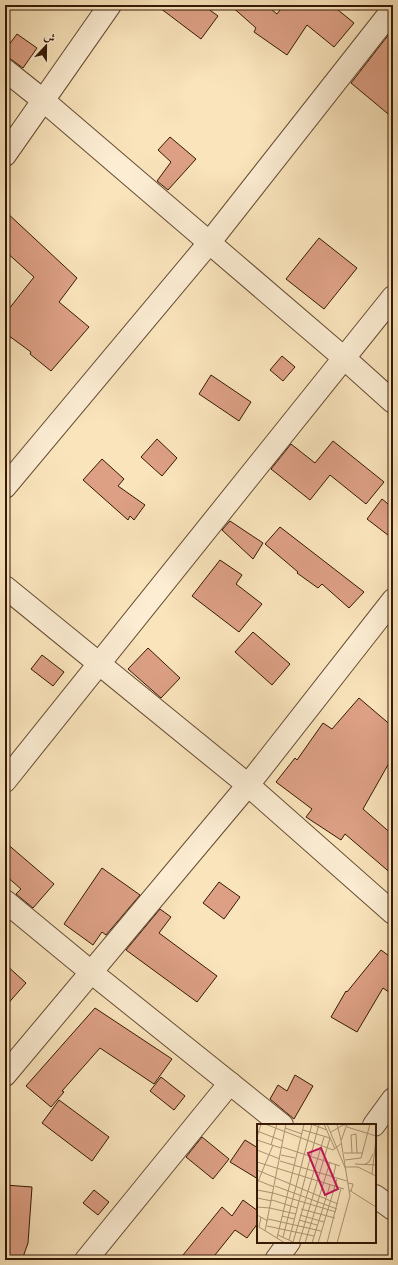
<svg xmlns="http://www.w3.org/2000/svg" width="398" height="1265" font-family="Cardo,Amiri,serif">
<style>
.building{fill:#dda085;stroke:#341905}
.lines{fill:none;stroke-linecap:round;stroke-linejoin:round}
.minor-casing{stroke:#664c33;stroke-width:24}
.minor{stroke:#fcedd3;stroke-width:22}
.inset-road{fill:none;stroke:#ab9373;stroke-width:1}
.view{fill:#c2185b;fill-opacity:0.15;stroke:#c2185b;stroke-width:2}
.inset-edge{fill:none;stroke:#341905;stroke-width:2}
</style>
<rect width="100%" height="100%" fill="#fae4bc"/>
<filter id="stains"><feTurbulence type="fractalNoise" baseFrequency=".005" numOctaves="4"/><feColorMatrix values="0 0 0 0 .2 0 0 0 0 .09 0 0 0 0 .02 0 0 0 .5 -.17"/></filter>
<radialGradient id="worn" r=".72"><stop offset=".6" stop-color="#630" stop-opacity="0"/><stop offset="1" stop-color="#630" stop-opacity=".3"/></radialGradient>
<g class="building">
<path d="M 156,5 L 203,5 L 218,16 L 201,39 Z"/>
<path d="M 230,5 L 266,5 L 277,14 L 283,6 L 283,5 L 332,5 L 354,23 L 334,47 L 307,25 L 287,55 L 254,32 L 256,28 Z"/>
<path d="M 393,29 L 393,118 L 351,83 Z"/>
<path d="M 17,34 L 37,48 L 23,68 L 5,55 L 5,50 Z"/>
<path d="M 170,137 L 196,159 L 168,190 L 157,181 L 171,162 L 158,150 Z"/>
<path d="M 5,211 L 77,278 L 59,302 L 89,327 L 51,371 L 30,354 L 31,352 L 5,333 L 5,314 L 34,277 L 5,251 Z"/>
<path d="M 319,238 L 357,268 L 324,309 L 286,279 Z"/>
<path d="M 282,356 L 295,367 L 283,381 L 270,370 Z"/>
<path d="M 211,375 L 251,402 L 239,421 L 199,394 Z"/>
<path d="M 157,439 L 177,458 L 162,476 L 141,457 Z"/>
<path d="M 333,441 L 384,482 L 366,504 L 330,475 L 310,500 L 271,469 L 291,444 L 315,463 Z"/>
<path d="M 102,459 L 124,479 L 118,486 L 145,505 L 134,520 L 130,516 L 128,520 L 83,480 Z"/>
<path d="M 382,499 L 393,508 L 393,539 L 367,519 Z"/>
<path d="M 230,521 L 263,543 L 253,559 L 222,530 Z"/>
<path d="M 280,527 L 364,592 L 349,608 L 322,584 L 318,588 L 297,573 L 298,572 L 265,544 Z"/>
<path d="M 220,560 L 242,575 L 236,584 L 262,604 L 239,632 L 192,596 Z"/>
<path d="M 253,632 L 290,664 L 272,685 L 235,652 Z"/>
<path d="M 148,648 L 180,678 L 161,698 L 128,669 Z"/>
<path d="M 42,655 L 64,672 L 53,686 L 31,669 Z"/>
<path d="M 359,698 L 393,727 L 393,756 L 363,809 L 393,835 L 393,875 L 345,834 L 341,840 L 306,817 L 312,809 L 276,782 L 295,758 L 297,760 L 323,723 L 332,729 Z"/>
<path d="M 5,842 L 54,884 L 33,908 L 16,894 L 21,889 L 5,875 Z"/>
<path d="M 102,868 L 140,895 L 106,935 L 102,932 L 93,945 L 64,924 Z"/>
<path d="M 219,882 L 240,897 L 224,919 L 203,903 Z"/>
<path d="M 160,909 L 171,917 L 159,933 L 217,976 L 197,1002 L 126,950 Z"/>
<path d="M 381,950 L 393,959 L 393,995 L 383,988 L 357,1032 L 331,1017 L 346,991 L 347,992 Z"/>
<path d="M 5,964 L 26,983 L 5,1007 Z"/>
<path d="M 95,1008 L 172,1059 L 154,1084 L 100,1048 L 62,1091 L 64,1092 L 51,1107 L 26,1086 Z"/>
<path d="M 295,1075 L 313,1086 L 294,1119 L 270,1099 L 278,1085 L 287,1091 Z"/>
<path d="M 161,1077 L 185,1096 L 174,1110 L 150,1091 Z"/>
<path d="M 59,1100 L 109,1137 L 92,1161 L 42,1123 Z"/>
<path d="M 202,1137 L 229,1159 L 213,1179 L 186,1157 Z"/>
<path d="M 245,1140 L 258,1148 L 258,1179 L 230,1162 Z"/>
<path d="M 5,1185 L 32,1187 L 28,1243 L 22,1260 L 5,1260 Z"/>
<path d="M 94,1190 L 109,1202 L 98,1215 L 83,1203 Z"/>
<path d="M 243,1200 L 258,1211 L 258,1223 L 247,1238 L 235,1230 L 211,1260 L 179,1260 L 222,1207 L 232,1216 Z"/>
</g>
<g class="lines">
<defs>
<g id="minor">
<path d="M 5,70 L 44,101 L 344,358 L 393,402"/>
<path d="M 5,155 L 110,5"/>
<path d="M 5,487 L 209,243 L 393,9"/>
<path d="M 5,587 L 248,785 L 393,913"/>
<path d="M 5,781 L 393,297"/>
<path d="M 5,901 L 91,972 L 282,1125"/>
<path d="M 5,1075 L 248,785 L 393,600"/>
<path d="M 374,1125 L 393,1099"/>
<path d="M 375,1196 L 393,1209"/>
<path d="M 86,1260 L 230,1083"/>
<path d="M 276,1260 L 289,1242"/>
</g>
</defs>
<use href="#minor" class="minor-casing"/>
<use href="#minor" class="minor"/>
</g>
<g transform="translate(257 1124)">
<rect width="119" height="119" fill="#fae4bc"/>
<path class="inset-road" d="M 8,0 L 76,26 L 85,19M 54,0 L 70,6M 67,0 L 78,25M 70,0 L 89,46M 80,0 L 84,16M 90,3 L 119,12M 28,4 L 45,10M 46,6 L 73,14M 0,7 L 26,17M 74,8 L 86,1 L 101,0M 99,10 L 100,29M 0,13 L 4,0M 0,16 L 24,24M 14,21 L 20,0M 25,23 L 83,42M 0,26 L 23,35M 87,29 L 106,29M 95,29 L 94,11 L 99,10M 24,31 L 38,34M 88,36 L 104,34 L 113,0M 23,37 L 90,57M 0,38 L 87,65M 98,40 L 119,41M 108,40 L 112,38 L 116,30M 89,43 L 101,43 L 119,52M 0,46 L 81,80M 115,50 L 119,15M 76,54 L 79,40M 0,56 L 17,63M 91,59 L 96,60 L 94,67M 0,60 L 16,21M 18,62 L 80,85M 0,66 L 16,69M 92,66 L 119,83M 16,69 L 79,88M 0,74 L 15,77M 15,76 L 40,84M 0,83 L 13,84M 13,84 L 39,90M 44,85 L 78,94M 0,91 L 11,97M 43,91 L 67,98M 25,92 L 37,95M 4,93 L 2,103 L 28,119M 11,95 L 64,107M 42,96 L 60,101M 10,102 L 57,112M 8,107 L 29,0M 21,111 L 36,118M 26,113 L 55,0M 20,114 L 47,0M 32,116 L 62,0M 36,118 L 67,13M 42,119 L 73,14M 48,119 L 73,38M 55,119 L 73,61M 61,119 L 80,55M 70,119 L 84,64M 80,119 L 93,72 L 84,17 L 90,0"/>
<path class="view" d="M 64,24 L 81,65 L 68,71 L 51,29 Z"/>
<rect width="119" height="119" class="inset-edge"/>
</g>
<rect width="398" height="1265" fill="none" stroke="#fae4bc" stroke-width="20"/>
<rect x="6" y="6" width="386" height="1253" fill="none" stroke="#341905" stroke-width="2"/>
<rect x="10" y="10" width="378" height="1245" fill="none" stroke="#341905"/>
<g transform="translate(46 46) rotate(22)" stroke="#fcedd3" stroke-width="3" paint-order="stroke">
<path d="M0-3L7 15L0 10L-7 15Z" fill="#341905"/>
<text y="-6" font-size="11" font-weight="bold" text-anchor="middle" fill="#341905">ش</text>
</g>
<rect width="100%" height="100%" filter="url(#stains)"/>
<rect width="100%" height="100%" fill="url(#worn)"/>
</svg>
